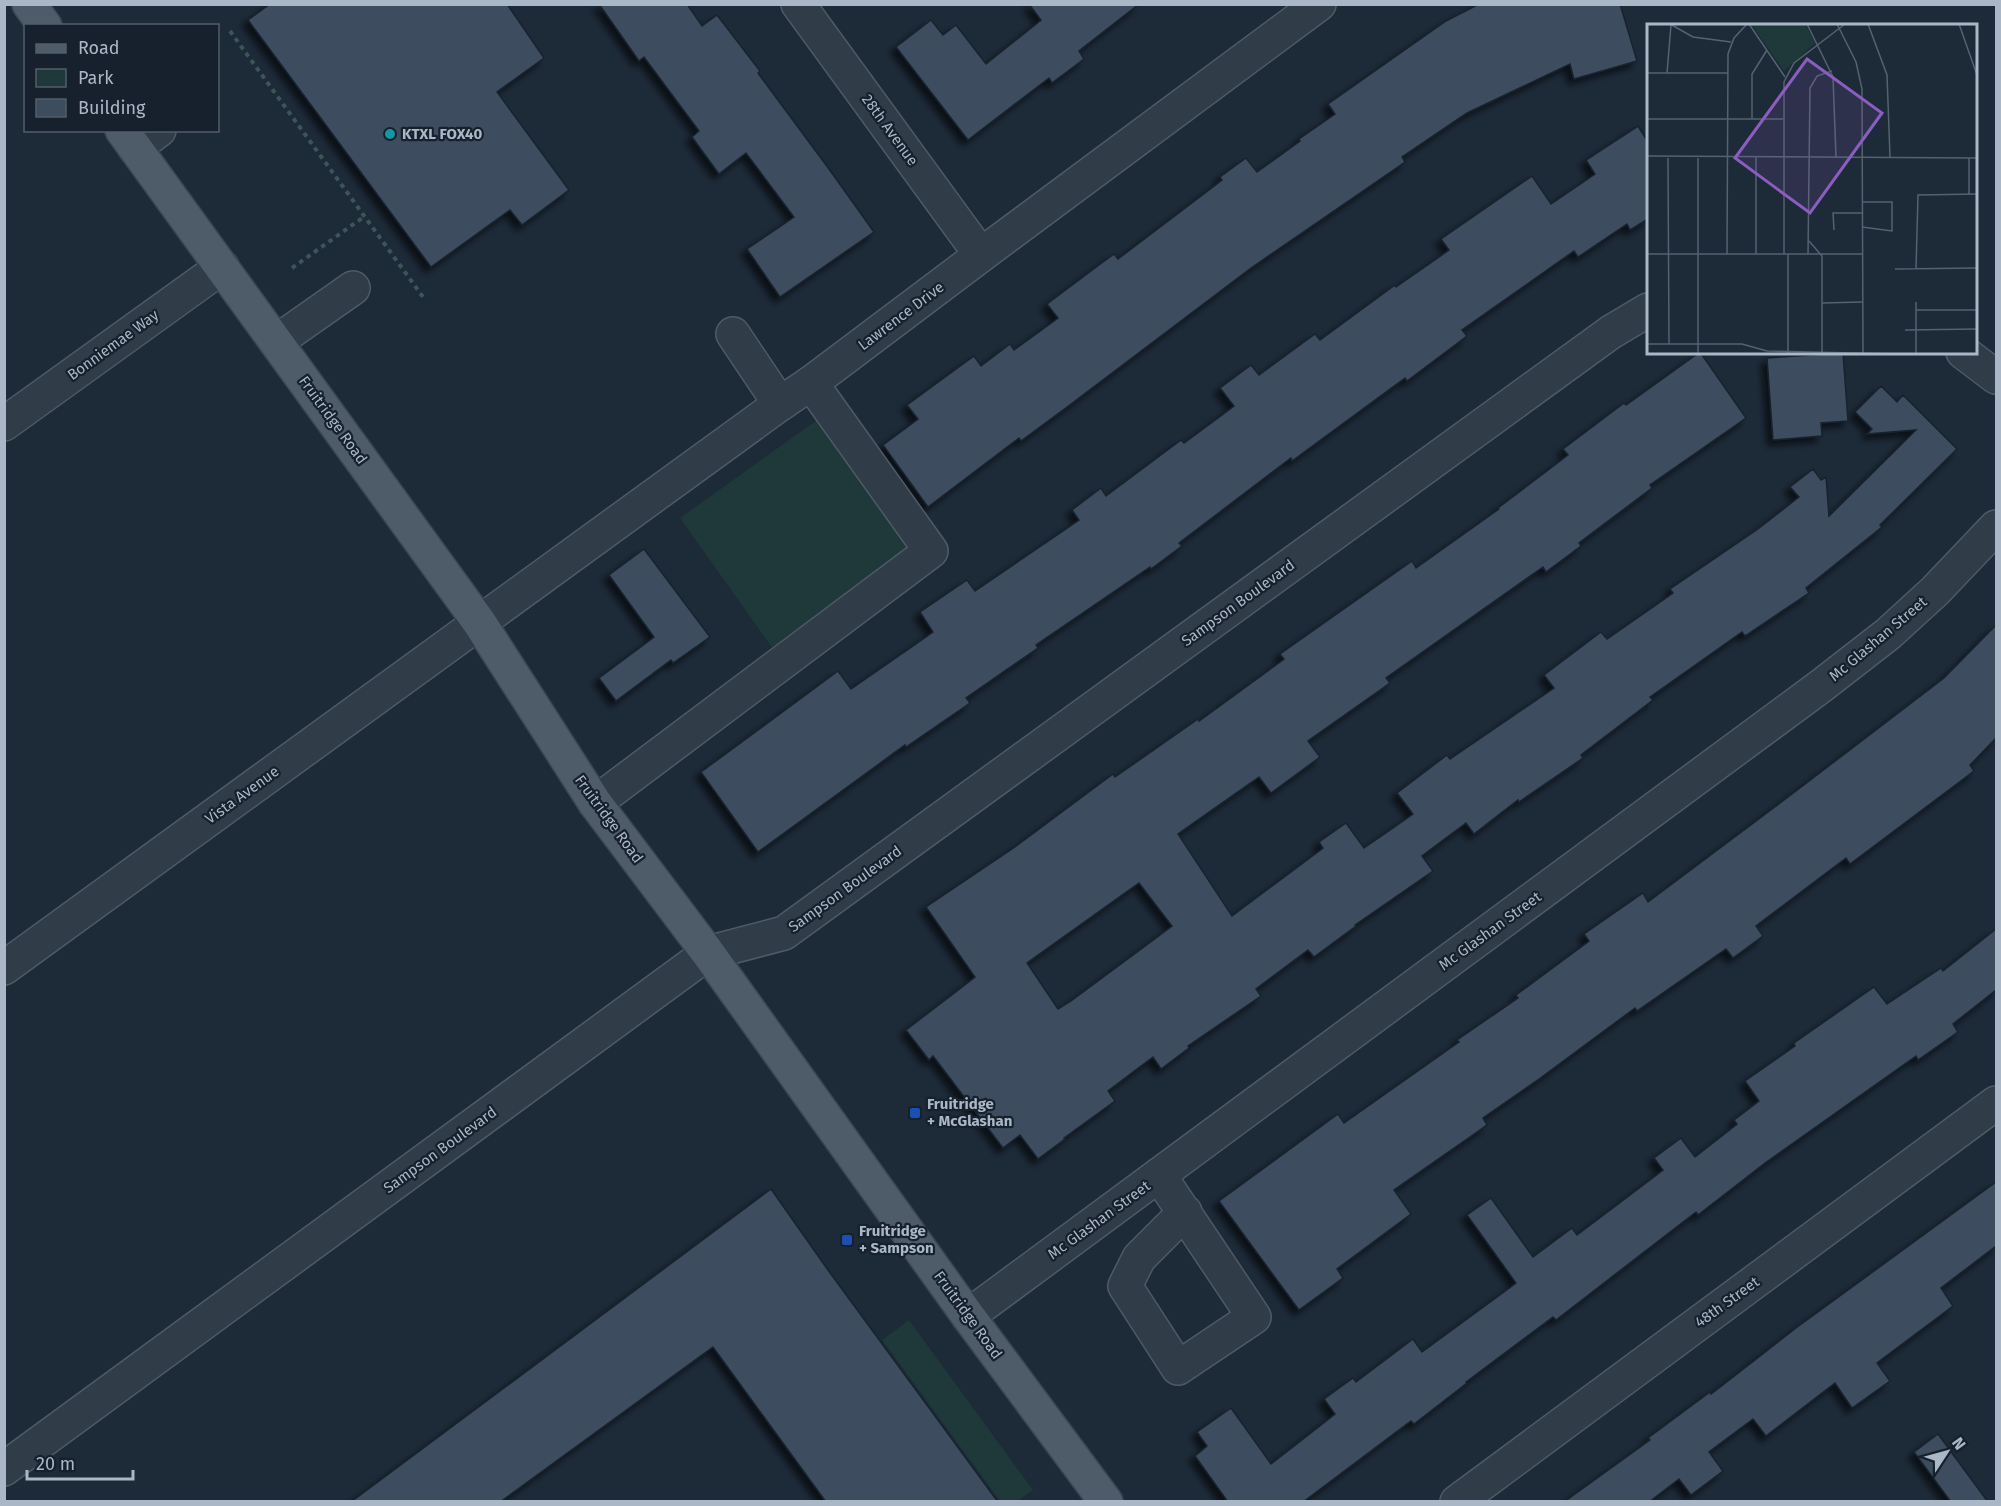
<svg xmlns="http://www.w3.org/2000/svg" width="2001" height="1506" font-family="'Fira Sans',sans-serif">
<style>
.green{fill:#1f3839}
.building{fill:#3e4d5e;stroke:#18232f;stroke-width:1.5;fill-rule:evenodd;filter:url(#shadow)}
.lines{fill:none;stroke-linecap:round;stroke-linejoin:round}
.minor-casing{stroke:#4e5a67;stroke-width:36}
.major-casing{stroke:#3a4552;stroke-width:36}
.path{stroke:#3d5557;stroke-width:4;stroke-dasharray:4.5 4.5;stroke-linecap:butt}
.minor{stroke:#313c49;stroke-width:33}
.major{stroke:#4e5b69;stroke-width:33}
.culture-dot{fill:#0f9aa8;stroke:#17212d;stroke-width:2}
.transit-dot{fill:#1a4fb4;stroke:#17212d;stroke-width:2}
.labels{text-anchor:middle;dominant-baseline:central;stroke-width:4.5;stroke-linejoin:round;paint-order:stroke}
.street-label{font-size:15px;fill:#aab7c6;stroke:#17212d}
.poi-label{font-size:15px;font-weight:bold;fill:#aab7c6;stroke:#17212d;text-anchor:start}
.inset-road{fill:none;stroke:#556271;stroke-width:1.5}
.view{fill:#8b5dc1;fill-opacity:0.15;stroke:#8b5dc1;stroke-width:3}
.inset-edge{fill:none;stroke:#aab7c6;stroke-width:3}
</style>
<defs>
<filter id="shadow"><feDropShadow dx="-5.5" dy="5.5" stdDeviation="3" flood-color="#0009"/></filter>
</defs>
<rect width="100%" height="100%" fill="#1d2a38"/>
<g class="green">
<path d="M 817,420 L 911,550 L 773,649 L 680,518 Z"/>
<path d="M 909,1320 L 1033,1490 L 1017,1501 L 1000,1501 L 882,1340 Z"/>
</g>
<g class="building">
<path d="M 270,4 L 507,4 L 544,58 L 497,92 L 569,190 L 522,225 L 510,210 L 431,267 L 248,20 Z"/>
<path d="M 599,4 L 687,4 L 702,26 L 717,15 L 760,71 L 758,73 L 829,169 L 874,232 L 780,297 L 747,249 L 794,217 L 746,153 L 719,174 L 692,137 L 699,131 L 644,57 L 639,61 Z"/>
<path d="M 1029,4 L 1139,4 L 1079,51 L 1084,59 L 1052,83 L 1049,78 L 968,140 L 896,47 L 931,20 L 943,35 L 956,25 L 986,64 L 1041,20 Z"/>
<path d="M 1479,4 L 1620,4 L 1637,61 L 1574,79 L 1570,64 L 1467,113 L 1402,157 L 1405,162 L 1251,268 L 1067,407 L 1021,441 L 1019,438 L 928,507 L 883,445 L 918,419 L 907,405 L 974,356 L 981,366 L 1010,344 L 1014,350 L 1058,318 L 1047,304 L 1095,268 L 1114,254 L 1118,259 L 1222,180 L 1220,177 L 1246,158 L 1257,172 L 1300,141 L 1299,139 L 1335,114 L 1328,104 L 1446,21 Z"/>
<path d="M 1638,126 L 1648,142 L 1648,219 L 1630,230 L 1627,224 L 1578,257 L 1574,251 L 1462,330 L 1467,336 L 1407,381 L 1405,378 L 1292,461 L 1291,458 L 1179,543 L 1182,546 L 1151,569 L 1150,567 L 1036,645 L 1038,648 L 966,698 L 970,703 L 906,747 L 905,745 L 758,852 L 701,772 L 838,671 L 851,689 L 933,632 L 920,612 L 967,580 L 975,591 L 1079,520 L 1072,510 L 1101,488 L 1106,496 L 1181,440 L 1184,443 L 1234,406 L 1220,388 L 1251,365 L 1259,375 L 1315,334 L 1320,340 L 1395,285 L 1396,287 L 1449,250 L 1441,239 L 1532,176 L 1551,204 L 1595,174 L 1586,160 Z"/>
<path d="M 1700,352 L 1746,418 L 1650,485 L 1652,488 L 1579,543 L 1581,546 L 1546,572 L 1543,567 L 1386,678 L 1390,683 L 1308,741 L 1320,757 L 1271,793 L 1259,777 L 1178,834 L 1232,916 L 1323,848 L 1319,842 L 1346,823 L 1364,848 L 1413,814 L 1397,793 L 1447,755 L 1450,759 L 1554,688 L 1544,675 L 1601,632 L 1607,639 L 1673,593 L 1670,589 L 1758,529 L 1799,497 L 1790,487 L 1813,469 L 1821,480 L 1826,477 L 1829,516 L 1916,430 L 1867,434 L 1872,429 L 1855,412 L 1881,386 L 1897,402 L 1903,395 L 1957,449 L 1880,525 L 1882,527 L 1806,588 L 1809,593 L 1745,636 L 1742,632 L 1650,697 L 1653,700 L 1581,755 L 1583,758 L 1519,802 L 1518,800 L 1474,834 L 1466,823 L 1422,856 L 1433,871 L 1355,925 L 1356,926 L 1314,957 L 1308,950 L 1256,989 L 1261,996 L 1188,1046 L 1189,1048 L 1161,1069 L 1153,1057 L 1108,1091 L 1115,1101 L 1064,1138 L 1065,1139 L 1038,1159 L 1020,1135 L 1003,1148 L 933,1056 L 929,1060 L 906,1030 L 975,977 L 926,907 L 1015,847 L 1113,774 L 1115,777 L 1198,719 L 1199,721 L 1284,659 L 1280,654 L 1412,561 L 1416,568 L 1499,509 L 1498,508 L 1568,455 L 1563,449 L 1624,403 L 1626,405 ZM 1139,883 L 1172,926 L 1071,1001 L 1058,1009 L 1027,963 Z"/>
<path d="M 1843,353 L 1848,421 L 1821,423 L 1822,436 L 1773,440 L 1767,358 Z"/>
<path d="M 644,549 L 710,637 L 673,663 L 671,660 L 616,701 L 599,678 L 654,637 L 609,575 Z"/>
<path d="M 1996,625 L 1996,738 L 1970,765 L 1974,771 L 1850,864 L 1846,858 L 1756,926 L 1763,936 L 1733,958 L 1726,949 L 1637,1011 L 1635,1008 L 1539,1079 L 1483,1118 L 1487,1125 L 1394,1190 L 1411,1214 L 1337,1269 L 1343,1278 L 1299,1310 L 1219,1201 L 1338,1114 L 1344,1123 L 1459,1042 L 1457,1040 L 1518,998 L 1516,995 L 1589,941 L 1584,934 L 1643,893 L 1648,902 L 1796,791 L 1944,678 Z"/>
<path d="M 1996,929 L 1996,990 L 1953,1024 L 1958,1032 L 1918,1060 L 1916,1056 L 1765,1163 L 1698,1215 L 1696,1212 L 1556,1320 L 1553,1317 L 1466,1382 L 1467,1383 L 1414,1424 L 1411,1421 L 1303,1502 L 1228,1502 L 1195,1456 L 1207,1446 L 1197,1432 L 1231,1408 L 1271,1464 L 1335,1414 L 1324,1399 L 1353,1378 L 1356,1382 L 1413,1339 L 1422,1352 L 1516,1283 L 1467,1215 L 1491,1198 L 1533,1257 L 1572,1228 L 1577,1235 L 1663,1170 L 1654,1158 L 1681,1138 L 1695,1157 L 1737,1124 L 1734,1120 L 1759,1101 L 1745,1081 L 1795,1046 L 1794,1043 L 1874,987 L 1887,1004 L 1941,968 L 1943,971 Z"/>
<path d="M 1996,1182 L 1996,1246 L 1941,1288 L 1953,1306 L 1877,1363 L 1890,1381 L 1852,1408 L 1835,1383 L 1766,1436 L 1753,1419 L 1709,1452 L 1723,1471 L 1691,1495 L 1679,1479 L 1649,1502 L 1564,1502 L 1650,1440 L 1648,1438 L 1710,1392 L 1711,1394 L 1796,1328 Z"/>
<path d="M 771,1189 L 828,1270 L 998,1502 L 826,1502 L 713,1347 L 500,1502 L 351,1502 Z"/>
<path d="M 1938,1434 L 1988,1502 L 1951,1502 L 1914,1452 Z"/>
</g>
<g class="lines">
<defs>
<g id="minor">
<path d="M 798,4 L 981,255"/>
<path d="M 135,148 L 159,130"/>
<path d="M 733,334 L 780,404"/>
<path d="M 276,342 L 353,288"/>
<path d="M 1963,352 L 1996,377"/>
<path d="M 4,424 L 222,267"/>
<path d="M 595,803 L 931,551 L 811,383"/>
<path d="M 4,968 L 780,404 L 811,383 L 981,255 L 1319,4"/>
<path d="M 1159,1175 L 1254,1317 L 1178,1368 L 1125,1286 L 1139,1258 L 1185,1212"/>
<path d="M 968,1316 L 1821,686 L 1888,634 L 1935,591 L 1996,527"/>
<path d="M 4,1469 L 708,953 L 784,933 L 1611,332 L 1648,310"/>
<path d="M 1457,1502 L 1996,1103"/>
</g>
<g id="major">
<path d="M 29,4 L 45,26"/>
<path d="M 122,130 L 479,622 L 595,803 L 708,953 L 968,1316 L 1106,1502"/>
</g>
</defs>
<use href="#minor" class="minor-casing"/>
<use href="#major" class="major-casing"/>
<g class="path">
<path d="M 230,31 L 423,297"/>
<path d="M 292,268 L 365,216"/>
</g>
<use href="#minor" class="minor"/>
<use href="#major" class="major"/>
</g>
<circle class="culture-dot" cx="390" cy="134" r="6"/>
<g class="transit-dot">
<rect x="909" y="1107" width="12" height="12" rx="3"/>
<rect x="841" y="1234" width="12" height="12" rx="3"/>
</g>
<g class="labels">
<g class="street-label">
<text transform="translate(890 130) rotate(54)">28th Avenue</text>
<text transform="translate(901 316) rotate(-37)">Lawrence Drive</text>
<text transform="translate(113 345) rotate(-36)">Bonniemae Way</text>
<text transform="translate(333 420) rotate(54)">Fruitridge Road</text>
<text transform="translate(1238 603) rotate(-36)">Sampson Boulevard</text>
<text transform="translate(1878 639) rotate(-40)">Mc Glashan Street</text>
<text transform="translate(242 795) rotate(-36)">Vista Avenue</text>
<text transform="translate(609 819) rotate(54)">Fruitridge Road</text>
<text transform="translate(845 889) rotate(-36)">Sampson Boulevard</text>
<text transform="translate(1490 931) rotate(-36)">Mc Glashan Street</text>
<text transform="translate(440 1150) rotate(-36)">Sampson Boulevard</text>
<text transform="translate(1099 1220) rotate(-36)">Mc Glashan Street</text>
<text transform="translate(1727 1302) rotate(-36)">48th Street</text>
<text transform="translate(968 1315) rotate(54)">Fruitridge Road</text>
</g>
<g class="poi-label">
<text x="402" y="134">KTXL FOX40</text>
<text x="927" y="1104">Fruitridge<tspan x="927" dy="17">+ McGlashan</tspan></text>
<text x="859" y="1231">Fruitridge<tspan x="859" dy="17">+ Sampson</tspan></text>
</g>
</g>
<g transform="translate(1647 24)">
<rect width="330" height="330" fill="#1d2a38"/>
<path d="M 104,0 L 158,0 L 168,19 L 137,47 Z" fill="#1f3839"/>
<path class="inset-road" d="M 23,0 L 46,13 L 84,18M 102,0 L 138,53M 160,0 L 186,53 L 189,133M 190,0 L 209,38 L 215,65 L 216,330M 221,0 L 240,51 L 243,133M 312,0 L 330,51M 0,49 L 81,49M 20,49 L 24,1M 0,95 L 136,95M 105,95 L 105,50 L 120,26M 0,132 L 330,134M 109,133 L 109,230M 21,134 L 22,320M 51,134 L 51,330M 322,170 L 322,134M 215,178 L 245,178 L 245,207 L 215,203M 187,206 L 186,189 L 215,189M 162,217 L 175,232 L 175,330M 0,230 L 215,230M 80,230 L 81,30 L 87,14 L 100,0M 137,230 L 137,58 L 147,39 L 198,0M 141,230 L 141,330M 161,230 L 163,64 L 170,52 L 185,47M 248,245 L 330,244M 269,245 L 271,171 L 330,170M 269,278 L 269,330M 175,279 L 215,278M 269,286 L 330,286M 258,306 L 330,305M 0,320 L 95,320 L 120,327 L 253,330"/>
<path class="view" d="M 160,35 L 235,89 L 163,189 L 88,134 Z"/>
<rect width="330" height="330" class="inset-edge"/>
</g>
<rect width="2001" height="1506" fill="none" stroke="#aab7c6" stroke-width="12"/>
<rect x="24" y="24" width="195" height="108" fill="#17212d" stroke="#525d6a" stroke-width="1.5"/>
<rect x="36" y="44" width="30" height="9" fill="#4e5b69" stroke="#525d6a" stroke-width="1.5"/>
<text x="78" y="54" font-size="18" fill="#aab7c6">Road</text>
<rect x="36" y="69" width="30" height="18" fill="#1f3839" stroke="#525d6a" stroke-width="1.5"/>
<text x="78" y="84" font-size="18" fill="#aab7c6">Park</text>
<rect x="36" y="99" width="30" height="18" fill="#3e4d5e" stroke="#525d6a" stroke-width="1.5"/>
<text x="78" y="114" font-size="18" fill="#aab7c6">Building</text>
<g transform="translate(1947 1452) rotate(54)" stroke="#17212d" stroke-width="4.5" paint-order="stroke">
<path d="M0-4.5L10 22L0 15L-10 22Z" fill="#aab7c6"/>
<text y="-9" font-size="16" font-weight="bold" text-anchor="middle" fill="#aab7c6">N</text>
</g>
<path d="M27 1470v9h106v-9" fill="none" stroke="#aab7c6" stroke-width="3"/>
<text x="36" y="1470" font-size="18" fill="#aab7c6" stroke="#17212d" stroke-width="4.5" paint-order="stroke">20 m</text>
</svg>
